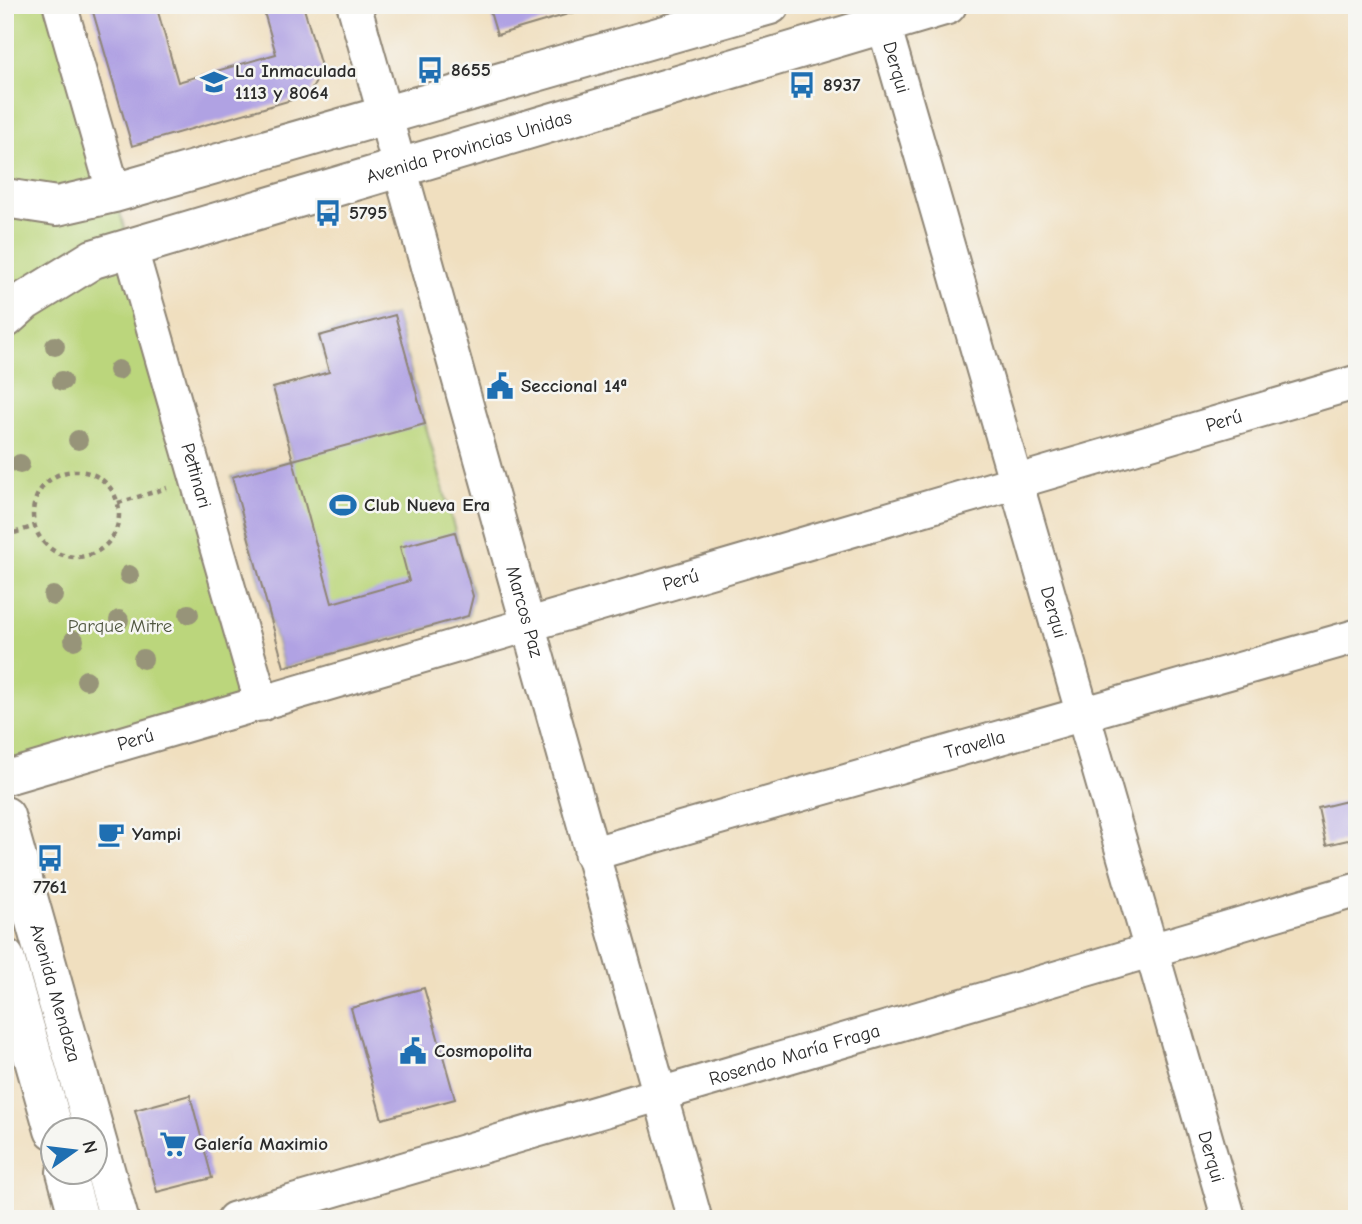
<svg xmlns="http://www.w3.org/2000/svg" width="1362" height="1224" font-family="'Comic Neue',sans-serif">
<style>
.green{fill:#bbd67b;stroke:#738053;stroke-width:2}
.building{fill:#b0a2e3}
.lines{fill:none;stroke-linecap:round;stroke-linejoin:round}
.street-casing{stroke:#8e8575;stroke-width:37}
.secondary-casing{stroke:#8e8575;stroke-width:42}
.path{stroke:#8e8575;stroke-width:4.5;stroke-dasharray:5 5;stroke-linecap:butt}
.street{stroke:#fff;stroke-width:33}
.secondary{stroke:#fff;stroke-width:38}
.tree{fill:#979479}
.labels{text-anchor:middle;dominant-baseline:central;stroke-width:5;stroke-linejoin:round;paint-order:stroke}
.street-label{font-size:19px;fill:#2b2b2b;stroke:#f6f6f2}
.poi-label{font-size:19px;font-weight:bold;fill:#2b2b2b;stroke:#f6f6f2;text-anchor:start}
.park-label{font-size:19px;fill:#4f563f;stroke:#f6f6f2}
</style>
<rect width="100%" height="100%" fill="#f6f6f2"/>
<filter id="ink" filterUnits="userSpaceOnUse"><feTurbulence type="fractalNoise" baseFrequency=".0143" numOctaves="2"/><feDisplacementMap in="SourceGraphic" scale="14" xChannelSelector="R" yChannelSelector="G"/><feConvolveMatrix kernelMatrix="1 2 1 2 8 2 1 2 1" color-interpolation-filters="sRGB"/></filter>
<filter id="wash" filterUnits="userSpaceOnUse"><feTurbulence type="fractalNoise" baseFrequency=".00686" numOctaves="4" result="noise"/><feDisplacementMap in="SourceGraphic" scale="28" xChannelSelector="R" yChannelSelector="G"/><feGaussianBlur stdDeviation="1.57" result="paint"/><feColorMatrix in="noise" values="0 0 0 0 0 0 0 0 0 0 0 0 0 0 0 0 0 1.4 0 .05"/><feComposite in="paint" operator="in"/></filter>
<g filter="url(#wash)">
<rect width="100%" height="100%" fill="#f0dfbf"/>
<g class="green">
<path d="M 5,5 L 60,5 L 262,704 L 5,778 Z"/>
<path d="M 395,315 L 473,596 L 468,616 L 284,667 L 232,477 L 293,460 L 273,388 L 329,372 L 319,336 Z"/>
</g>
<g id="blocks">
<g class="building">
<path d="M 91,5 L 156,5 L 178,82 L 276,54 L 262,5 L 303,5 L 322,70 L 309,95 L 132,146 Z"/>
<path d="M 488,5 L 574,5 L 575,12 L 497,35 Z"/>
<path d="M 395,315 L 425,424 L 293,460 L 273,388 L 329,372 L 319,336 Z"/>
<path d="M 293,460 L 332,603 L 409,581 L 400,547 L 455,532 L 473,596 L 468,616 L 284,667 L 232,477 Z"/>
<path d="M 1351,800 L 1352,805 L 1357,803 L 1357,838 L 1326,845 L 1318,808 Z"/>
<path d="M 424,988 L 455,1099 L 382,1119 L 351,1008 Z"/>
<path d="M 190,1095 L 212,1178 L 157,1192 L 135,1110 Z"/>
</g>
</g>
</g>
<g filter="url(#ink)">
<use href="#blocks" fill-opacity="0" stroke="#8e8575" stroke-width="2"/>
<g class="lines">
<defs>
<g id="street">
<path d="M 60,5 L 114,193"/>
<path id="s1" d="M 354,5 L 695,1219"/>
<path id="s2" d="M 878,5 L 1229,1219"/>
<path id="s3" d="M 130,247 L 262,704"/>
<path id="s4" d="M 5,778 L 1357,382"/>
<path id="s5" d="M 591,854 L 1357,636"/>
<path id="s6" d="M 234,1219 L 1357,890"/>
</g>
<g id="secondary">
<path d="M 5,198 L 57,206 L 114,193 L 770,5"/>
<path id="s7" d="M 5,319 L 25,301 L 93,259 L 947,5"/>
<path id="s8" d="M 5,816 L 94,1130"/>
<path d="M 5,958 L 54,1130"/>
<path d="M 94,1131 L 119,1219"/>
<path d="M 66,1172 L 79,1219"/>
</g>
</defs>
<use href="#street" class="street-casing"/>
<use href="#secondary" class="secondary-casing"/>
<g class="path">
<circle cx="76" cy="514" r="43"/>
<path d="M 118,503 L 167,488"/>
<path d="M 5,536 L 35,526"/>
</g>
<use href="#street" class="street"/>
<use href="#secondary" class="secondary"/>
</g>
<g class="tree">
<circle cx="55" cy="346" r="10"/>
<circle cx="118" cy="370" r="10"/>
<circle cx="62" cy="381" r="10"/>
<circle cx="78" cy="440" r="10"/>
<circle cx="20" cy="464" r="10"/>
<circle cx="129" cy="575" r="10"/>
<circle cx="53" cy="596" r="10"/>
<circle cx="189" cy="614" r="10"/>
<circle cx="119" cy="620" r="10"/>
<circle cx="74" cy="640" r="10"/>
<circle cx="143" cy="659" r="10"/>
<circle cx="86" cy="680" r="10"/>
</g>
</g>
<defs>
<symbol id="bus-bare" viewBox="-9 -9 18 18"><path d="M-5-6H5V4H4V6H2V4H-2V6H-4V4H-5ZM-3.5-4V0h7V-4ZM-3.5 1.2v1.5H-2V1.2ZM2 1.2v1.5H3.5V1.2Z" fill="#1f6fb2" stroke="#f6f6f2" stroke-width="2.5" paint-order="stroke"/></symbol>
<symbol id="school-bare" viewBox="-9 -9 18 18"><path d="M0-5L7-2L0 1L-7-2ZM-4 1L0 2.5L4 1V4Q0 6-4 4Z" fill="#1f6fb2" stroke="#f6f6f2" stroke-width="2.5" paint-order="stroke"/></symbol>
<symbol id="civic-bare" viewBox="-9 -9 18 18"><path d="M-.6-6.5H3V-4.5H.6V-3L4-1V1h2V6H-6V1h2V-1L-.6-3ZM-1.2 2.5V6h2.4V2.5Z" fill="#1f6fb2" stroke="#f6f6f2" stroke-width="2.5" paint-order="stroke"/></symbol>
<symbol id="stadium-bare" viewBox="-9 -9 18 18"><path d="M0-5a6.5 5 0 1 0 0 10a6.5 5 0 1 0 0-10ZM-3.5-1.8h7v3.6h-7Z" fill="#1f6fb2" stroke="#f6f6f2" stroke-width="2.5" paint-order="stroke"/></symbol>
<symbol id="cafe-bare" viewBox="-9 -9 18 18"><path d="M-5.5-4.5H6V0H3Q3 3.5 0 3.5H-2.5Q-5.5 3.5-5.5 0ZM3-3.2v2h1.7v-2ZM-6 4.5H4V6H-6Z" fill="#1f6fb2" stroke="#f6f6f2" stroke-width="2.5" paint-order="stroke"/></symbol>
<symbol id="supermarket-bare" viewBox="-9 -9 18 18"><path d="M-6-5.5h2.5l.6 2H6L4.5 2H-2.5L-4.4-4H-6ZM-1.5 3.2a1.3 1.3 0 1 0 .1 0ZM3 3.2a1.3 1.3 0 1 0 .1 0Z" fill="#1f6fb2" stroke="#f6f6f2" stroke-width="2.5" paint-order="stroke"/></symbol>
</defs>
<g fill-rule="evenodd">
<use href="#bus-bare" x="411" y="51" width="38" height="38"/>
<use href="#school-bare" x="195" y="63" width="38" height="38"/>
<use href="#bus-bare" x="783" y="66" width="38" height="38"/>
<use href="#bus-bare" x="309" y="194" width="38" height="38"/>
<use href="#civic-bare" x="481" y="367" width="38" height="38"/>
<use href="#stadium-bare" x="324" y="486" width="38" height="38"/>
<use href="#cafe-bare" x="92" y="815" width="38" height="38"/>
<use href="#bus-bare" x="31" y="839" width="38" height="38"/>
<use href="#civic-bare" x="394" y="1032" width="38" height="38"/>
<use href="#supermarket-bare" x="154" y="1125" width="38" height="38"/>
</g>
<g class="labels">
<g class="street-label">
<text stroke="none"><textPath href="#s2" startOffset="65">Derqui</textPath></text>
<text stroke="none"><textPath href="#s7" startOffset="499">Avenida Provincias Unidas</textPath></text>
<text stroke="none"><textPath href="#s4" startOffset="1270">Perú</textPath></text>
<text stroke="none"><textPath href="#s3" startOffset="238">Pettinari</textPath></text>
<text stroke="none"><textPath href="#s4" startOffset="704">Perú</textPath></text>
<text stroke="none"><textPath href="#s1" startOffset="630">Marcos Paz</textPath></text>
<text stroke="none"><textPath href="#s2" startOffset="632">Derqui</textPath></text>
<text stroke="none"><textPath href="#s4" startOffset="136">Perú</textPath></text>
<text stroke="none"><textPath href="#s5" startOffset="399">Travella</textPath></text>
<text stroke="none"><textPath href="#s8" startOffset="184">Avenida Mendoza</textPath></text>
<text stroke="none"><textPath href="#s6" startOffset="584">Rosendo María Fraga</textPath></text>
<text stroke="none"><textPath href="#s2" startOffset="1199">Derqui</textPath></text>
</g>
<g class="poi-label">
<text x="451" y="70">8655</text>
<text x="235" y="71">La Inmaculada<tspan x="235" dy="22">1113 y 8064</tspan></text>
<text x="823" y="85">8937</text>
<text x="349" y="213">5795</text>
<text x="521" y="386">Seccional 14ª</text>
<text x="364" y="505">Club Nueva Era</text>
<text x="132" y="834">Yampi</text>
<text x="50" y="887" text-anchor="middle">7761</text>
<text x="434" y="1051">Cosmopolita</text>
<text x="194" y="1144">Galería Maximio</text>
</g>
<g class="park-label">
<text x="120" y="626">Parque Mitre</text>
</g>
</g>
<rect width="1362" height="1224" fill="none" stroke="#f6f6f2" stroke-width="28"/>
<g transform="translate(74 1151) rotate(76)"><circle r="33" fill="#f6f6f2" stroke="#a5a5a2" stroke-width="2"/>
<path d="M0-5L12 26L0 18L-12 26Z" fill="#1f6fb2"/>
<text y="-10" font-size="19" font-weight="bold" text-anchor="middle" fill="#2b2b2b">N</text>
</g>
</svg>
